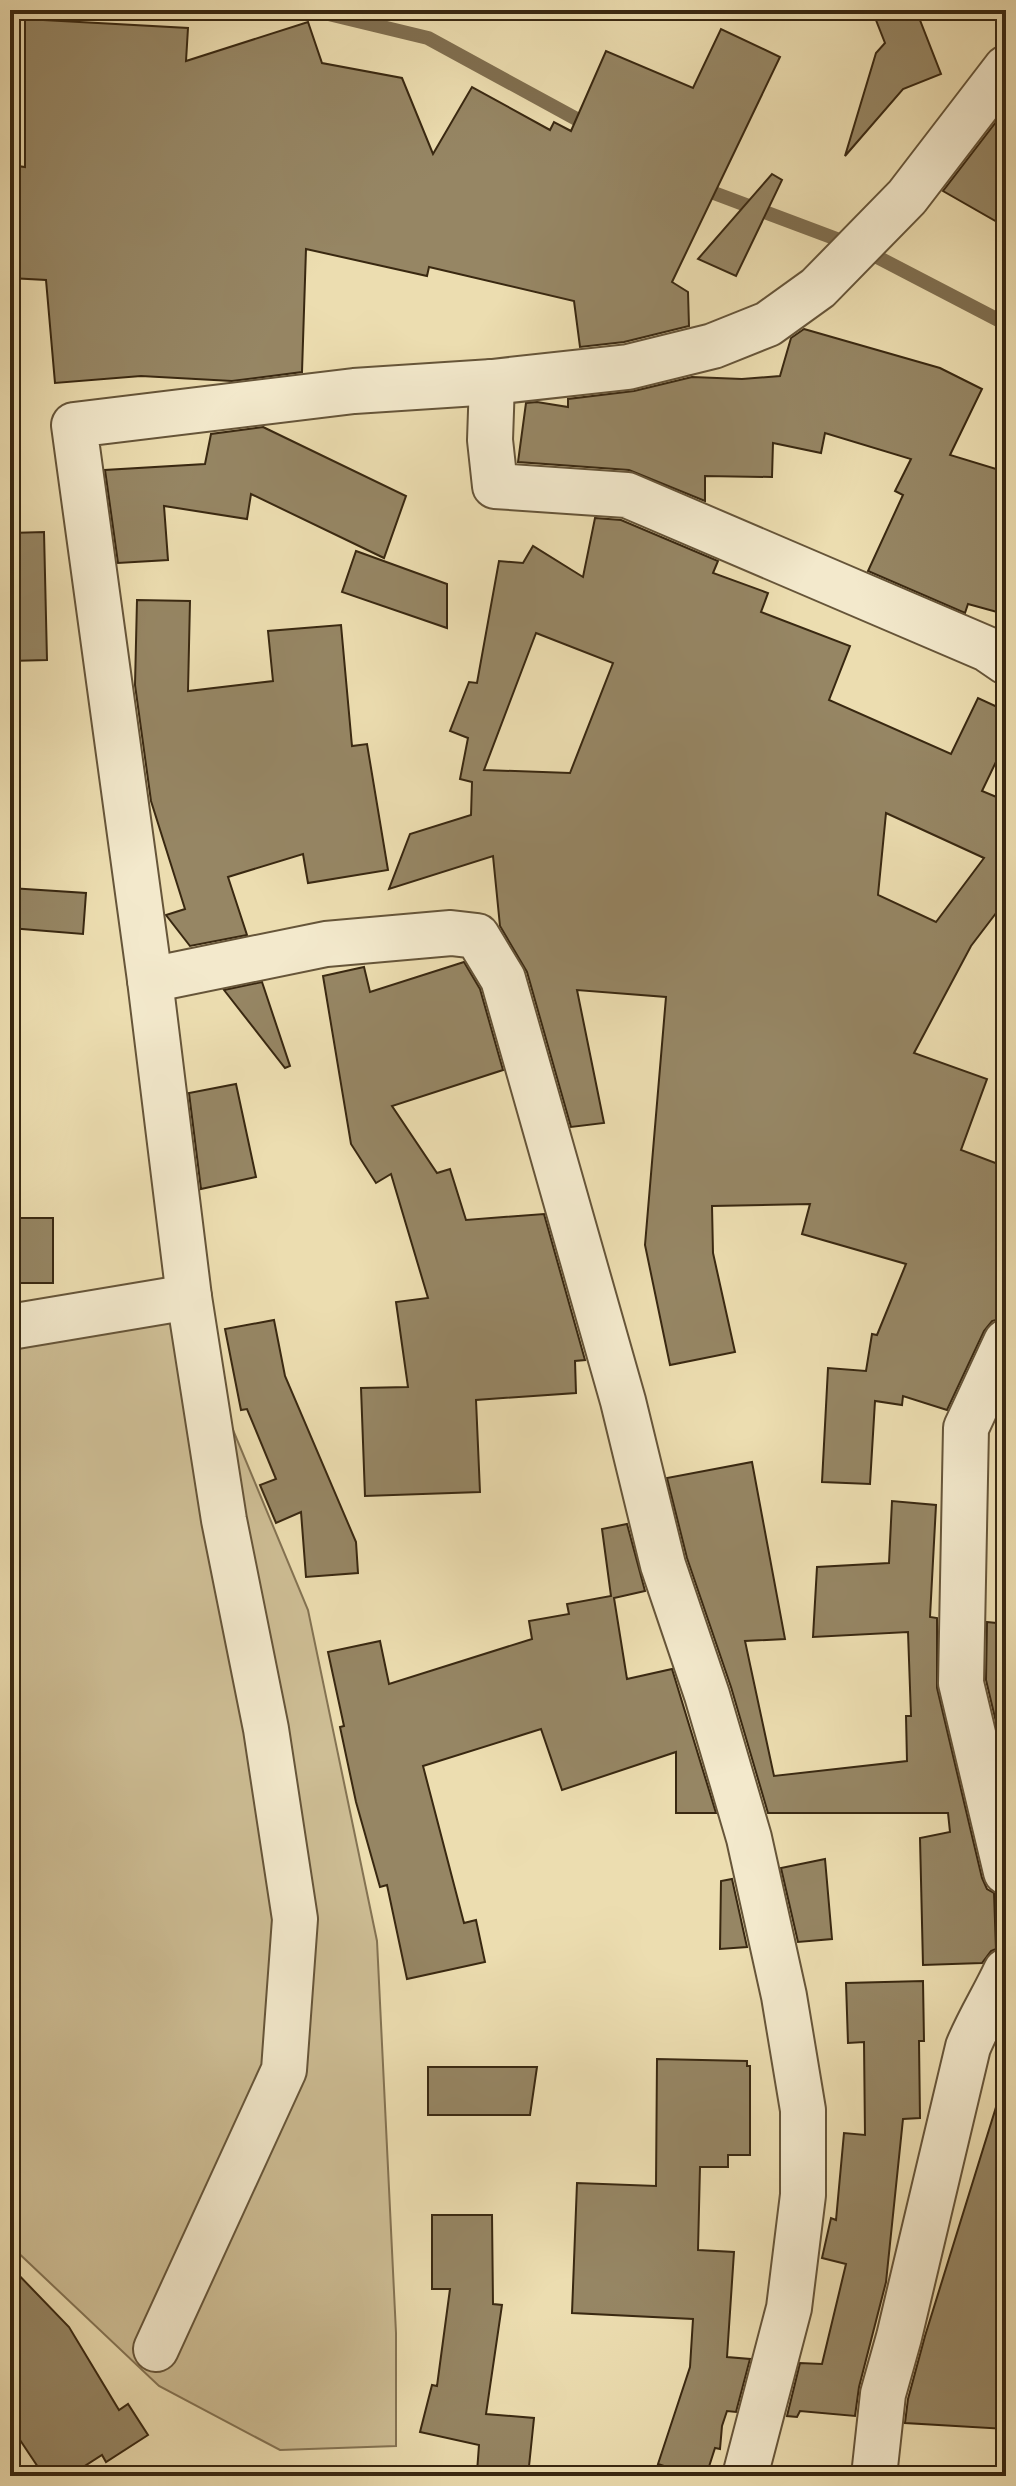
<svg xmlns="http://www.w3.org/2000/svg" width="1016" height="2486" font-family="'Libre Caslon Text',serif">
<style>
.green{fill:#cebe95;stroke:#847353;stroke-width:2}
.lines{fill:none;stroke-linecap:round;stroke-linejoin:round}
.stream{stroke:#806f50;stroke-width:14}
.building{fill:#968664;stroke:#392811;stroke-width:2;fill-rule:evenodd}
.minor-casing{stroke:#665539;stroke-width:48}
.minor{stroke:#f3e9cc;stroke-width:44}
</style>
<rect width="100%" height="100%" fill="#ecddb0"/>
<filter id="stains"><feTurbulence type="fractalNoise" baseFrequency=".0025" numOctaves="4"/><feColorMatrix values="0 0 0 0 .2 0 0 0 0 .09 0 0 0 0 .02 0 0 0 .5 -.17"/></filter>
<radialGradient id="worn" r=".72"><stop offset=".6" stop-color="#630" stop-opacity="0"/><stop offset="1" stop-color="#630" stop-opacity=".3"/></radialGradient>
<path class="green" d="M 183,1310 L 308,1610 L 377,1941 L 396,2333 L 396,2446 L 280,2450 L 159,2386 L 10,2245 L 10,1342 Z"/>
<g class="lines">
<g class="stream">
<path d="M 312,10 L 428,38 L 593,128"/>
<path d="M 698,187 L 858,247 L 1006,324"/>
</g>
</g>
<g class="building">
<path d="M 872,10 L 916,10 L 941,74 L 903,89 L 845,156 L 876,53 L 885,43 Z"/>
<path d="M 25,19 L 188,28 L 186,61 L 308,22 L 322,63 L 402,78 L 433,154 L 472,87 L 550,130 L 554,122 L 571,131 L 606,51 L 693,88 L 721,29 L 780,57 L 672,282 L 688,292 L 689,326 L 624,342 L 580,347 L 574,301 L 429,267 L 427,276 L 306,249 L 302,372 L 232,381 L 141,376 L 55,383 L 46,280 L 10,278 L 10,165 L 25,167 Z"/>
<path d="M 1006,109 L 1006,227 L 943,191 Z"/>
<path d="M 772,174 L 782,180 L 736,276 L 698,259 Z"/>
<path d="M 804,329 L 940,368 L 982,389 L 950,455 L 1006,472 L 1006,607 L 999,604 L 997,612 L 968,604 L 965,613 L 868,571 L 903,495 L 895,491 L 911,459 L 825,433 L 821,453 L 773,443 L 772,477 L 705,476 L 705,501 L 629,470 L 518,462 L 526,403 L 537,402 L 568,407 L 568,399 L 634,391 L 692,377 L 742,379 L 780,376 L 791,338 Z"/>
<path d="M 263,427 L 406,496 L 384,558 L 251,494 L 247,519 L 164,506 L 168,560 L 118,563 L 105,470 L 205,464 L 211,434 Z"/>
<path d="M 595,518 L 621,520 L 718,561 L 713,573 L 768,593 L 761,612 L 850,646 L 829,700 L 951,754 L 978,698 L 1006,711 L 1006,741 L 982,791 L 1006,801 L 1006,900 L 971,946 L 914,1053 L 987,1079 L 961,1150 L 1006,1167 L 1006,1317 L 992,1321 L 984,1331 L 947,1410 L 903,1396 L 902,1405 L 875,1401 L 870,1484 L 822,1482 L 828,1368 L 866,1371 L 872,1334 L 877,1335 L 906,1264 L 802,1234 L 810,1204 L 712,1206 L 713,1253 L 735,1352 L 670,1365 L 645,1245 L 666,997 L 577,990 L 604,1123 L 571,1127 L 527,972 L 500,926 L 493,856 L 389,889 L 410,834 L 471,815 L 472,782 L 460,779 L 468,738 L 450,731 L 469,682 L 477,683 L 499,561 L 523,563 L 533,546 L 583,577 ZM 536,633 L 613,663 L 570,773 L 484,770 ZM 886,813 L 984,858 L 936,922 L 878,895 Z"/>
<path d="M 44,532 L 47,660 L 10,661 L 10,533 Z"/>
<path d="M 356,551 L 447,584 L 447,628 L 342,592 Z"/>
<path d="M 137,600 L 190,601 L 188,691 L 273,681 L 268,631 L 341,625 L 352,746 L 367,744 L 388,870 L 308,883 L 303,854 L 228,877 L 247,935 L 190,946 L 166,915 L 185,909 L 151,801 L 135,685 Z"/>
<path d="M 10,888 L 86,893 L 83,934 L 10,928 Z"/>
<path d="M 464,962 L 480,989 L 503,1070 L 392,1106 L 437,1173 L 450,1169 L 466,1220 L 544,1214 L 585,1360 L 575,1361 L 576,1393 L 476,1400 L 480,1492 L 365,1496 L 361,1388 L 408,1387 L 396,1302 L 428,1298 L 391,1174 L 376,1183 L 351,1144 L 323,976 L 364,967 L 370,992 Z"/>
<path d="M 262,982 L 290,1066 L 285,1068 L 224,990 Z"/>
<path d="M 236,1084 L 256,1177 L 201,1189 L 189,1093 Z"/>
<rect x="10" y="1218" width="43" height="65"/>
<path d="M 274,1320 L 285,1376 L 356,1542 L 358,1573 L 306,1577 L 301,1512 L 276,1523 L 260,1485 L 276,1479 L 247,1409 L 241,1410 L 225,1329 Z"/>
<path d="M 752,1462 L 785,1639 L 745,1641 L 774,1776 L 907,1761 L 906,1716 L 911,1716 L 908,1632 L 813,1637 L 817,1567 L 889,1563 L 892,1501 L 936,1505 L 930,1617 L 937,1618 L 937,1688 L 982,1878 L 987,1889 L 994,1893 L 996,1949 L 991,1951 L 982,1963 L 923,1965 L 920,1838 L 950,1832 L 948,1813 L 768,1813 L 731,1687 L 687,1558 L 667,1478 Z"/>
<path d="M 627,1524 L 645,1591 L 614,1598 L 627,1679 L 672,1669 L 716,1813 L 676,1813 L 676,1752 L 562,1790 L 541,1729 L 423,1766 L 464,1923 L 476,1920 L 485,1962 L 407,1979 L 387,1885 L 380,1887 L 356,1802 L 340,1727 L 344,1726 L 328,1652 L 380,1641 L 389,1684 L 532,1639 L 529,1621 L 569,1614 L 567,1604 L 611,1596 L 602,1529 Z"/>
<path d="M 987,1622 L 1006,1624 L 1006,1764 L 986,1680 Z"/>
<path d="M 825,1859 L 832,1939 L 798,1942 L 781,1868 Z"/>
<path d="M 732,1879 L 747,1947 L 720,1949 L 721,1881 Z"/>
<path d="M 923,1981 L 924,2041 L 919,2041 L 920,2118 L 903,2119 L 886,2282 L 859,2387 L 855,2416 L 800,2411 L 797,2417 L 787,2416 L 800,2363 L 822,2364 L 846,2264 L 822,2258 L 831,2218 L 836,2220 L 844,2133 L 865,2135 L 864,2042 L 848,2043 L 846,1983 Z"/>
<path d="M 657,2059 L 747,2061 L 747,2066 L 750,2066 L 750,2155 L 728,2155 L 728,2167 L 700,2167 L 698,2250 L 734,2252 L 727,2357 L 750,2359 L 736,2412 L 727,2411 L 722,2426 L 720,2449 L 715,2448 L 706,2476 L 694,2476 L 658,2464 L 690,2367 L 693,2319 L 572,2313 L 577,2183 L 656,2186 Z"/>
<path d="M 428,2067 L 537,2067 L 530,2115 L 428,2115 Z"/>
<path d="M 997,2104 L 1006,2106 L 1006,2330 L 998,2377 L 1006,2377 L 1006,2429 L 905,2423 L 908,2399 L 925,2336 Z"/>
<path d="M 432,2215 L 492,2215 L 493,2304 L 502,2305 L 486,2414 L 534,2418 L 528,2476 L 477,2472 L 479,2445 L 420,2432 L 432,2385 L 437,2386 L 450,2289 L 432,2289 Z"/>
<path d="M 10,2266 L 69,2327 L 119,2410 L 128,2404 L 148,2435 L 106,2462 L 102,2455 L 69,2476 L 44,2476 L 10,2425 Z"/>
</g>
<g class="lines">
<defs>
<g id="minor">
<path d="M 492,382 L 490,440 L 495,486 L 627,495 L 987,649 L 1006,662"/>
<path d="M 150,980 L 326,944 L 451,933 L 477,936 L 503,979 L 623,1401 L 663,1565 L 707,1695 L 749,1838 L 784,1996 L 803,2110 L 803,2195 L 789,2308 L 745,2476"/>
<path d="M 10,1327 L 189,1297"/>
<path d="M 1006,1342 L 966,1428 L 961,1683 L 1006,1872"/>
<path d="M 156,2349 L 284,2070 L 295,1919 L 266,1729 L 224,1520 L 189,1297 L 150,980 L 74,425 L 354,391 L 492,382 L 628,367 L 713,346 L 768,324 L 818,288 L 907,197 L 1006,68"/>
<path d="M 874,2476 L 883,2394 L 899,2337 L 968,2047 C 979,2020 994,1997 1006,1971"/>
</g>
</defs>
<use href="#minor" class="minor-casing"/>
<use href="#minor" class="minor"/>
</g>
<rect width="1016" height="2486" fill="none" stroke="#ecddb0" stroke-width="40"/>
<rect x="12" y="12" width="992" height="2462" fill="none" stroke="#392811" stroke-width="4"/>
<rect x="20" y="20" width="976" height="2446" fill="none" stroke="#392811" stroke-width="2"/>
<rect width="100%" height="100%" filter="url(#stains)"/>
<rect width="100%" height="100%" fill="url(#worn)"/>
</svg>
